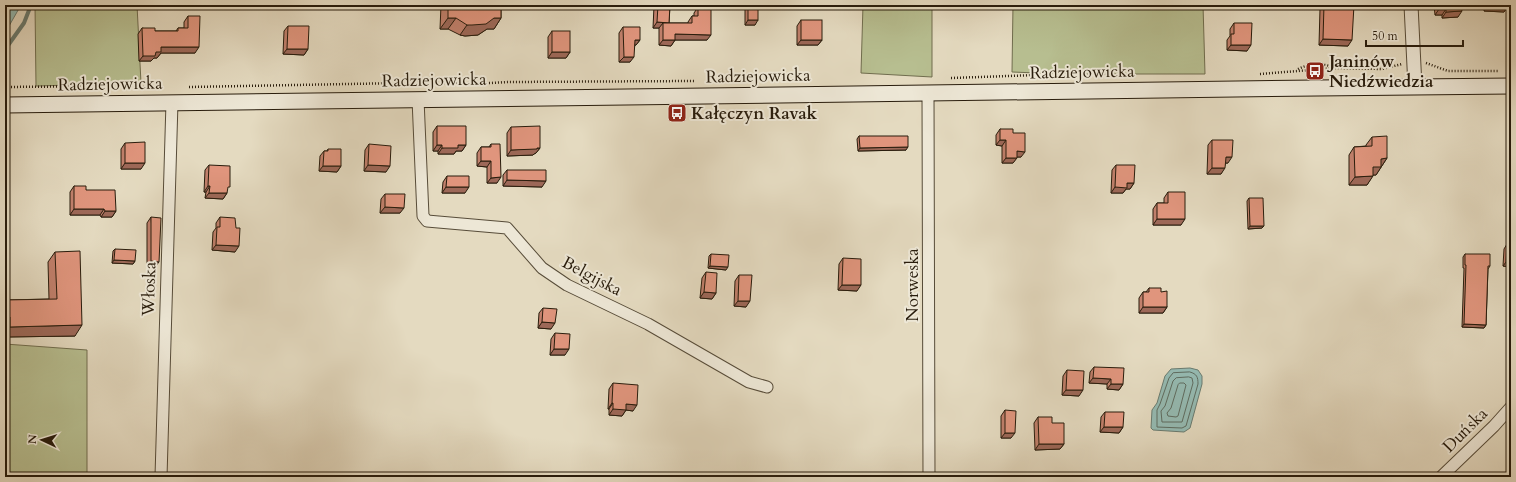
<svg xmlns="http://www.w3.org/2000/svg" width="1516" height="482" font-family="Cardo,serif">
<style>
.green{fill:#b7be90;stroke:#706d4e}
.water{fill:#95bbb3;stroke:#697b70}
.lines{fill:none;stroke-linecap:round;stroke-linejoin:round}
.shore{stroke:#5e6c60;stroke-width:1}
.stream{stroke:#697b70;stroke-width:4}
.minor-casing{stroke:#574c39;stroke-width:13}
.tertiary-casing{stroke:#574c39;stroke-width:15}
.secondary-casing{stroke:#281c0c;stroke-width:17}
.path{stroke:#281c0c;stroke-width:2.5;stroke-dasharray:1 2;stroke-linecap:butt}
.minor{stroke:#ede7d6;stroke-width:11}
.tertiary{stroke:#ede7d6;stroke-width:13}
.secondary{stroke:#ede7d6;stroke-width:15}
.wall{fill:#c1806c;stroke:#281c0c}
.shaded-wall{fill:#9d6858;stroke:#281c0c}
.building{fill:#e0957d;stroke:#281c0c}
.labels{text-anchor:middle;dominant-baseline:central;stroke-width:4;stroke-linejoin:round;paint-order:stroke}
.poi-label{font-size:17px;font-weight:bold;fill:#281c0c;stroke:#ede7d6;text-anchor:start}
.street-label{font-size:17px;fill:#281c0c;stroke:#ede7d6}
</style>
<rect width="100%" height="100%" fill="#e4dac0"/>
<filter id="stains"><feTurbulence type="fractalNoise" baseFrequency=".005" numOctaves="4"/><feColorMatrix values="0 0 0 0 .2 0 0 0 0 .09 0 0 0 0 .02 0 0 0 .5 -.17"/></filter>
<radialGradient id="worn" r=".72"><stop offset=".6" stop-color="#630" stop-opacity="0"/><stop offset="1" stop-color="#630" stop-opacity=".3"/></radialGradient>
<g class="green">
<path d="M 35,5 L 137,5 L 141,83 L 36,86 Z"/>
<path d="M 863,5 L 932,5 L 932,77 L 861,73 Z"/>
<path d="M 1013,5 L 1203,5 L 1205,74 L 1062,74 L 1012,72 Z"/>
<path d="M 5,344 L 87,350 L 87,477 L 5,477 Z"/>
</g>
<g class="water">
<path d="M 5,5 L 21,5 L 5,33 Z"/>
<path d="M 1190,368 L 1198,370 L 1202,376 L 1202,384 L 1190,428 L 1184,432 L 1153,430 L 1151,428 L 1152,410 L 1157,403 L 1165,376 L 1171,369 Z"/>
</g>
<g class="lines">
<g class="shore">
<path d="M 1190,372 C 1197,374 1198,377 1198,384 L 1186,426 L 1182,428 L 1157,427 L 1157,410 L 1160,404 L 1169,378 L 1173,373 Z"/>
<path d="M 1189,377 L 1192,378 L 1193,383 L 1182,422 L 1162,422 L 1161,411 L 1165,406 L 1173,381 L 1176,378 Z"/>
<path d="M 1180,383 L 1184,383 L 1186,385 L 1178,416 L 1176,417 L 1168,416 L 1167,413 L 1171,408 L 1178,385 Z"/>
</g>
<path class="stream" d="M 5,45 L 9,44 L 24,23 L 31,5"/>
<defs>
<g id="minor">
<path d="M 928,93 L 929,477"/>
<path d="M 418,99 L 423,216 L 427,221 L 507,228 L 542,268 L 567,285 L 648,324 L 749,382 L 767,387"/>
<path d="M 161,477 L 172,102"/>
<path d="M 1441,477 L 1494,426 L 1511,407"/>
</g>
<path id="tertiary" d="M 1411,5 L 1415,87"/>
<path id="secondary" d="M 5,105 L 1317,88 L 1511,86"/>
</defs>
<use href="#minor" class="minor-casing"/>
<use href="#tertiary" class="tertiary-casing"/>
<use href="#secondary" class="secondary-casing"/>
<g class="path">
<path d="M 1426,63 L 1448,71 L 1498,71"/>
<path d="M 1298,69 C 1310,63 1323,63 1336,68"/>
<path d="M 1260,74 L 1336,68 L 1382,69 L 1402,64"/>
<path d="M 951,78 L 1037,75 L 1042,77"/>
<path d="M 5,87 L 123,86 L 160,88"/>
<path d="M 189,87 L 401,83 L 490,83 L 509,82 L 694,81"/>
</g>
<use href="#minor" class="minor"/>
<use href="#tertiary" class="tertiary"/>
<use href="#secondary" class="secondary"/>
</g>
<g class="wall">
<path d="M 441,5 L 501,5 L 501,18 L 494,29 L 487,29 L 478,35 L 465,36 L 460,35 L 448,29 L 440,29 Z"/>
<path d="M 655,5 L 670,5 L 669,23 L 688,23 L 688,22 L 692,16 L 694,16 L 694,13 L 698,7 L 707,40 L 675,40 L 671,46 L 659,45 L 659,28 L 653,28 L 654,6 Z"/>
<path d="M 745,5 L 758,5 L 755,25 L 745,25 Z"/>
<path d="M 1323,5 L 1354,5 L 1348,46 L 1319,45 L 1320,9 Z"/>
<path d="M 1434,5 L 1462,5 L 1458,17 L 1442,18 L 1442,15 L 1435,15 Z"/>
<path d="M 1484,5 L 1508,5 L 1504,12 L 1484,11 Z"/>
<path d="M 188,16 L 195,53 L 161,53 L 157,58 L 154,58 L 151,61 L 139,61 L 138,34 L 142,28 L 155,31 L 176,31 L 178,28 L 184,28 L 184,22 Z"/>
<path d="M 801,20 L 822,40 L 818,45 L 797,45 L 797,26 Z"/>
<path d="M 1234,23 L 1247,51 L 1227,50 L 1227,40 L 1230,36 L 1230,29 Z"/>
<path d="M 288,26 L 308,49 L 304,55 L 283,54 L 284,31 Z"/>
<path d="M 623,27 L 640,40 L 636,45 L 635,45 L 630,62 L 619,62 L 619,33 Z"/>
<path d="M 552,31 L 570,52 L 566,58 L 548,58 L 548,37 Z"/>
<path d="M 437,126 L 466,145 L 462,151 L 456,151 L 454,154 L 438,154 L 438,151 L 433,151 L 433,132 Z"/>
<path d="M 511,127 L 540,148 L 536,153 L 534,154 L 533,155 L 507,156 L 507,133 Z"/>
<path d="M 1000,129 L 1013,133 L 1021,157 L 1017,157 L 1013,163 L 1002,163 L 1002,146 L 996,145 L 996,135 Z"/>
<path d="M 859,136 L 906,150 L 858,151 L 857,139 Z"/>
<path d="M 1372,137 L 1387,158 L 1376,175 L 1373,175 L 1367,185 L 1349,185 L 1349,155 L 1354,147 L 1366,146 L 1366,145 Z"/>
<path d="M 1212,140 L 1228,163 L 1226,163 L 1221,174 L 1207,174 L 1208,145 Z"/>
<path d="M 125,143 L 141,169 L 121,169 L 121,149 Z"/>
<path d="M 369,144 L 386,172 L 364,171 L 365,150 Z"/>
<path d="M 491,144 L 497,183 L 487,183 L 487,167 L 477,166 L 477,153 L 481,147 L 489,147 Z"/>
<path d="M 328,149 L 341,166 L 337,172 L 319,171 L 320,156 L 324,151 L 327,151 Z"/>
<path d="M 209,165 L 227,193 L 223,199 L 205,198 L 206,192 L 204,192 L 205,170 Z"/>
<path d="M 1116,165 L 1134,183 L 1130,189 L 1126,189 L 1123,193 L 1111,193 L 1112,170 Z"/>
<path d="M 507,170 L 542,187 L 503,186 L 503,175 Z"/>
<path d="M 447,176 L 465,193 L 442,193 L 443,182 Z"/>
<path d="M 74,186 L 86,190 L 116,211 L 112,217 L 101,217 L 100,215 L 70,215 L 70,192 Z"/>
<path d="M 1168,192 L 1181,225 L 1153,225 L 1153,209 L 1157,203 L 1164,203 L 1164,198 Z"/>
<path d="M 385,194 L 400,213 L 380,213 L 381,199 Z"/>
<path d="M 1249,198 L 1262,228 L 1248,229 L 1247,201 Z"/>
<path d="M 151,217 L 155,267 L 147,267 L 147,223 Z"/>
<path d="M 220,217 L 235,252 L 212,250 L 213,232 L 216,228 L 216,223 Z"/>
<path d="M 1507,244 L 1511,244 L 1511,267 L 1503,266 L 1504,249 Z"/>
<path d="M 115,249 L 135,261 L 133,264 L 112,263 L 113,251 Z"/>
<path d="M 55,252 L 75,336 L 5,337 L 5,300 L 49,299 L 48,262 Z"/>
<path d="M 711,254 L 726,270 L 708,268 L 709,256 Z"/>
<path d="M 1465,254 L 1490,266 L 1488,269 L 1486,325 L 1484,328 L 1462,327 L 1464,268 L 1463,268 L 1463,257 Z"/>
<path d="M 843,258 L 857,291 L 838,290 L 839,264 Z"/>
<path d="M 706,272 L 716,293 L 712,299 L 700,298 L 702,278 Z"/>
<path d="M 739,275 L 746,307 L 734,306 L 735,281 Z"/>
<path d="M 1149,288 L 1161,292 L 1167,307 L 1163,313 L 1139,313 L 1139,298 L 1143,292 L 1146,292 Z"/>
<path d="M 543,308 L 551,329 L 538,328 L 539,313 Z"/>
<path d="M 555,333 L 565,355 L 550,355 L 551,339 Z"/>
<path d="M 1094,367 L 1123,384 L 1119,390 L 1107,389 L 1107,384 L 1089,383 L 1090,372 Z"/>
<path d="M 1067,370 L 1079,396 L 1062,395 L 1063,376 Z"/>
<path d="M 613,383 L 633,411 L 626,410 L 622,416 L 609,415 L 609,409 L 608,409 L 609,389 Z"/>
<path d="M 1005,410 L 1011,438 L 1001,438 L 1001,416 Z"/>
<path d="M 1105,412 L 1123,427 L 1119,433 L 1100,432 L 1101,417 Z"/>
<path d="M 1038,417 L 1052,423 L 1064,444 L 1060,449 L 1035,450 L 1034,423 Z"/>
</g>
<g class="shaded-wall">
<path d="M 936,5 L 941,5 L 940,6 L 935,6 Z"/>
<path d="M 942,5 L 998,5 L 996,9 L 940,9 Z"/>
<path d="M 1488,6 L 1508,6 L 1504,12 L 1484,11 Z"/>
<path d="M 1439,9 L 1446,9 L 1442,15 L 1435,15 Z"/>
<path d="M 1462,11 L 1458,17 L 1442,18 L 1446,12 Z"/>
<path d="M 448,18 L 456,18 L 448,29 L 440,29 Z"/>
<path d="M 494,18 L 501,18 L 494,29 L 487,29 L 478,35 L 465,36 L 460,35 L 467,25 Z"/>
<path d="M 748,20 L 758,20 L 755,25 L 745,25 Z"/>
<path d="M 657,22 L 669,23 L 663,23 L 659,28 L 653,28 Z"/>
<path d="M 675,34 L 711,35 L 707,40 L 671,40 Z"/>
<path d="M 1323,39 L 1352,40 L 1348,46 L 1319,45 Z"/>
<path d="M 635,40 L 640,40 L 636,45 L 631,45 Z"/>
<path d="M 663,40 L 675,40 L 671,46 L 659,45 Z"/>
<path d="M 801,40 L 822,40 L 818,45 L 797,45 Z"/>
<path d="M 1231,45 L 1251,45 L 1247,51 L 1227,50 Z"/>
<path d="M 161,47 L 199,47 L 195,53 L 161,53 L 157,58 L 154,58 L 151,61 L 139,61 L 143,56 Z"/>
<path d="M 287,49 L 308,49 L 304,55 L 283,54 Z"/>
<path d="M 552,52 L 570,52 L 566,58 L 548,58 Z"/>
<path d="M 624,57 L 634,57 L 630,62 L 619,62 Z"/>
<path d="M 1000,140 L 1006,140 L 1002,146 L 996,145 Z"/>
<path d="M 437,145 L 442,145 L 438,151 L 433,151 Z"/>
<path d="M 458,145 L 466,145 L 462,151 L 456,151 L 454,154 L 438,154 L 442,148 Z"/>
<path d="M 908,147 L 906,150 L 858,151 L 860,148 Z"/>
<path d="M 540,148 L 536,153 L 534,154 L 533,155 L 507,156 L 511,150 Z"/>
<path d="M 1017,151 L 1025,152 L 1021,157 L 1013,157 Z"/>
<path d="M 1226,157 L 1232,157 L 1228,163 L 1222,163 Z"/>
<path d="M 1006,158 L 1017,158 L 1013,163 L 1002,163 Z"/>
<path d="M 1387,158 L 1376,175 L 1367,175 L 1373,167 L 1381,159 Z"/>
<path d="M 481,161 L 491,161 L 487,167 L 477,166 Z"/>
<path d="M 125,163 L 145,163 L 141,169 L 121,169 Z"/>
<path d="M 368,165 L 390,166 L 386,172 L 364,171 Z"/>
<path d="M 323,166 L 341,166 L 337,172 L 319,171 Z"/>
<path d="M 1212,168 L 1225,168 L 1221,174 L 1207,174 Z"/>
<path d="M 1373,176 L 1367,185 L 1349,185 L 1355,177 Z"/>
<path d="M 501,177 L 497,183 L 487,183 L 491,178 Z"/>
<path d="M 507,180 L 546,181 L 542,187 L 503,186 Z"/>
<path d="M 1127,183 L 1134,183 L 1130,189 L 1126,189 L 1123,193 L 1111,193 L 1115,187 Z"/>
<path d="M 208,186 L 210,186 L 206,192 L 204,192 Z"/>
<path d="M 446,187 L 469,187 L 465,193 L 442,193 Z"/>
<path d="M 209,193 L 227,193 L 223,199 L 205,198 Z"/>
<path d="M 385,207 L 404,208 L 400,213 L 380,213 Z"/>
<path d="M 74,209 L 104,209 L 100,215 L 70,215 Z"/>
<path d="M 105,211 L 116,211 L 112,217 L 101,217 Z"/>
<path d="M 1157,219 L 1185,219 L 1181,225 L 1153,225 Z"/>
<path d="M 1250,226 L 1264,226 L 1262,228 L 1248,229 Z"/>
<path d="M 216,245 L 239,246 L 235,252 L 212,250 Z"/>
<path d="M 114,260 L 135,261 L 133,264 L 112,263 Z"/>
<path d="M 151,261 L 159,262 L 155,267 L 147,267 Z"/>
<path d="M 1506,262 L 1511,262 L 1511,267 L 1503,266 Z"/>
<path d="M 710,266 L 728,267 L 726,270 L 708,268 Z"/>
<path d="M 842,285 L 861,285 L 857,291 L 838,290 Z"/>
<path d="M 704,292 L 716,293 L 712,299 L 700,298 Z"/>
<path d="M 738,301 L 750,301 L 746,307 L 734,306 Z"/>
<path d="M 1143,307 L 1167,307 L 1163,313 L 1139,313 Z"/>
<path d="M 5,317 L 10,317 L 5,325 Z"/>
<path d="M 542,322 L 555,323 L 551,329 L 538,328 Z"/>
<path d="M 1464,324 L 1486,325 L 1484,328 L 1462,327 Z"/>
<path d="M 82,325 L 75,336 L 5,337 L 5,335 L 10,327 Z"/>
<path d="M 554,349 L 569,349 L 565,355 L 550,355 Z"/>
<path d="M 1093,378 L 1111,379 L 1107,384 L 1089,383 Z"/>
<path d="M 1111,384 L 1123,384 L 1119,390 L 1107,389 Z"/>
<path d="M 1066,390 L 1083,390 L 1079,396 L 1062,395 Z"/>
<path d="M 612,403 L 613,403 L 609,409 L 608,409 Z"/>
<path d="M 626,404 L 637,405 L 633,411 L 626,410 L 622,416 L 609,415 L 613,409 Z"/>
<path d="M 1104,427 L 1123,427 L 1119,433 L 1100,432 Z"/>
<path d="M 1005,433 L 1015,433 L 1011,438 L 1001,438 Z"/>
<path d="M 1039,444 L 1064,444 L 1060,449 L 1035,450 Z"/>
</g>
<g class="building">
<path d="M 448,5 L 501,5 L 501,18 L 494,18 L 486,24 L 472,25 L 467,25 L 456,18 L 448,18 Z"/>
<path d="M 658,5 L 670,5 L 669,23 L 657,22 Z"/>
<rect x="748" y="5" width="10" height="15"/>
<path d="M 1324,5 L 1354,5 L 1352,40 L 1323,39 Z"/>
<path d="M 1439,5 L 1461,5 L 1462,11 L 1446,12 L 1446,9 L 1439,9 Z"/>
<rect x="1488" y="5" width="20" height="1"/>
<path d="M 698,7 L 711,7 L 711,35 L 675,34 L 675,40 L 663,40 L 663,23 L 692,23 L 692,16 L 698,16 Z"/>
<path d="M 188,16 L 200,16 L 199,47 L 161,47 L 161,52 L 156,52 L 155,56 L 143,56 L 142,28 L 155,28 L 155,31 L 178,31 L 178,28 L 188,28 Z"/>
<rect x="801" y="20" width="21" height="20"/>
<path d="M 1234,23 L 1252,23 L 1251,45 L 1231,45 L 1231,34 L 1234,34 Z"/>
<path d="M 288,26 L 309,26 L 308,49 L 287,49 Z"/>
<path d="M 623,27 L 640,27 L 640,40 L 635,40 L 634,57 L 624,57 Z"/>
<rect x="552" y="31" width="18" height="21"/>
<path d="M 437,126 L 466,126 L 466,145 L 458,145 L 458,148 L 442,148 L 442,145 L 437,145 Z"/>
<path d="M 540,126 L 540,148 L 537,148 L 537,149 L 511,150 L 511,127 Z"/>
<path d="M 1000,129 L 1013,129 L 1013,133 L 1025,133 L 1025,152 L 1017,151 L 1017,158 L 1006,158 L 1006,140 L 1000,140 Z"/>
<path d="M 859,136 L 908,136 L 908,147 L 860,148 Z"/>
<path d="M 1387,136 L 1387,158 L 1381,159 L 1381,167 L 1373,167 L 1373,176 L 1355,177 L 1354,147 L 1372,146 L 1372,137 Z"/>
<rect x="5" y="139" width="1" height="18"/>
<path d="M 1212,140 L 1233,140 L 1232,157 L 1226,157 L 1225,168 L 1212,168 Z"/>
<path d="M 145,142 L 145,163 L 125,163 L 125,143 Z"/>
<path d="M 369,144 L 391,146 L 390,166 L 368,165 Z"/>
<path d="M 491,144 L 500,144 L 501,177 L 491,178 L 491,161 L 481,161 L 481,147 L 491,147 Z"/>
<path d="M 328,149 L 341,149 L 341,166 L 323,166 L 324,151 L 328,151 Z"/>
<path d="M 209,165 L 230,166 L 230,187 L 228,187 L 227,193 L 209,193 L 210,186 L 208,186 Z"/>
<path d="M 1116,165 L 1135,165 L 1134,183 L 1127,183 L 1127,188 L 1115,187 Z"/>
<path d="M 507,170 L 546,170 L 546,181 L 507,180 Z"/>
<path d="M 447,176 L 469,176 L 469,187 L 446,187 Z"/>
<path d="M 74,186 L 86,186 L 86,190 L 115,190 L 116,211 L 105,211 L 104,209 L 74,209 Z"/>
<path d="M 1168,192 L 1185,192 L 1185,219 L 1157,219 L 1157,203 L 1168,203 Z"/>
<path d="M 385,194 L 405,194 L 404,208 L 385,207 Z"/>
<path d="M 1249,198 L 1263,198 L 1264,226 L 1250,226 Z"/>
<path d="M 151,217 L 161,218 L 159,262 L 151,261 Z"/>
<path d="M 220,217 L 235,218 L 236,228 L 240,228 L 239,246 L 216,245 L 217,227 L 220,227 Z"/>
<path d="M 1507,244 L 1511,244 L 1511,262 L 1506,262 Z"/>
<path d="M 115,249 L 136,250 L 135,261 L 114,260 Z"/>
<path d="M 80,251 L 82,325 L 10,327 L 10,317 L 5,317 L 5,300 L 57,299 L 55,252 Z"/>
<path d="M 711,254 L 729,255 L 728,267 L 710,266 Z"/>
<path d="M 1465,254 L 1490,254 L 1490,266 L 1488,266 L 1486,325 L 1464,324 L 1466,265 L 1465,265 Z"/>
<path d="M 843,258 L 861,259 L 861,285 L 842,285 Z"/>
<path d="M 706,272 L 717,273 L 716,293 L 704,292 Z"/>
<path d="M 739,275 L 752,275 L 750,301 L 738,301 Z"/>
<path d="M 1149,288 L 1161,288 L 1161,292 L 1167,291 L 1167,307 L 1143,307 L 1143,292 L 1149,292 Z"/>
<path d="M 543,308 L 557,309 L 555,323 L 542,322 Z"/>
<path d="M 555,333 L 570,334 L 569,349 L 554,349 Z"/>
<path d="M 1094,367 L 1124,368 L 1123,384 L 1111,384 L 1111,379 L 1093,378 Z"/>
<path d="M 1067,370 L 1084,371 L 1083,390 L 1066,390 Z"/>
<path d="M 613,383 L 638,385 L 637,405 L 626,404 L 626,410 L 613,409 L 613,403 L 612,403 Z"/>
<path d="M 1005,410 L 1016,411 L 1015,433 L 1005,433 Z"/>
<path d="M 1105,412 L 1124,412 L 1123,427 L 1104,427 Z"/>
<path d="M 1038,417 L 1052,417 L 1052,423 L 1064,423 L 1064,444 L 1039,444 Z"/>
</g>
<defs>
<symbol id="bus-square" viewBox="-11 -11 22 22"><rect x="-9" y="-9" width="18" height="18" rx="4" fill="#8f2418" stroke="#ede7d6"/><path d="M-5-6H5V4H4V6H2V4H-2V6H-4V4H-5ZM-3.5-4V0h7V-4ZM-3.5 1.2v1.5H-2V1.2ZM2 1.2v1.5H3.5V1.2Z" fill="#fff"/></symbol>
</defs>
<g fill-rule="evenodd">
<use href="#bus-square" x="1304" y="60" width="22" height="22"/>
<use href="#bus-square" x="666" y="102" width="22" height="22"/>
</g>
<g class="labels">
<g class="poi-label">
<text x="1329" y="61">Janinów<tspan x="1329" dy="20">Niedźwiedzia</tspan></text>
<text x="691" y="113">Kałęczyn Ravak</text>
</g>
<g class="street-label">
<text transform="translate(1082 72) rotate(-1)">Radziejowicka</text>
<text transform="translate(758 76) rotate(-1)">Radziejowicka</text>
<text transform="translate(434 80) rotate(-1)">Radziejowicka</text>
<text transform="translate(110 84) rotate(-1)">Radziejowicka</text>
<text transform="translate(592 276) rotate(28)">Belgijska</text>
<text transform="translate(912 285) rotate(-90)">Norweska</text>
<text transform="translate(149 289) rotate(-88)">Włoska</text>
<text transform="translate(1465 430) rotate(-45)">Duńska</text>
</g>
</g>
<rect width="1516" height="482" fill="none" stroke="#e4dac0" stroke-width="20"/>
<rect x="6" y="6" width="1504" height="470" fill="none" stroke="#281c0c" stroke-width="2"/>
<rect x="10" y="10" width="1496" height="462" fill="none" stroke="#281c0c"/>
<g transform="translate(42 440) rotate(274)" stroke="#ede7d6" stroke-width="3" paint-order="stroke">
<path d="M0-3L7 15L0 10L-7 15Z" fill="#281c0c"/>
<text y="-6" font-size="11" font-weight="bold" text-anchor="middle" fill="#281c0c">N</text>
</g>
<path d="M1366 40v6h97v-6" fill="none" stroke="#281c0c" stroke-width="2"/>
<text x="1372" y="40" font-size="12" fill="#281c0c" stroke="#ede7d6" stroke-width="3" paint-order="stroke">50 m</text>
<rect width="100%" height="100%" filter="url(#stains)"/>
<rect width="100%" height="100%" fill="url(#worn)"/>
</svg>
